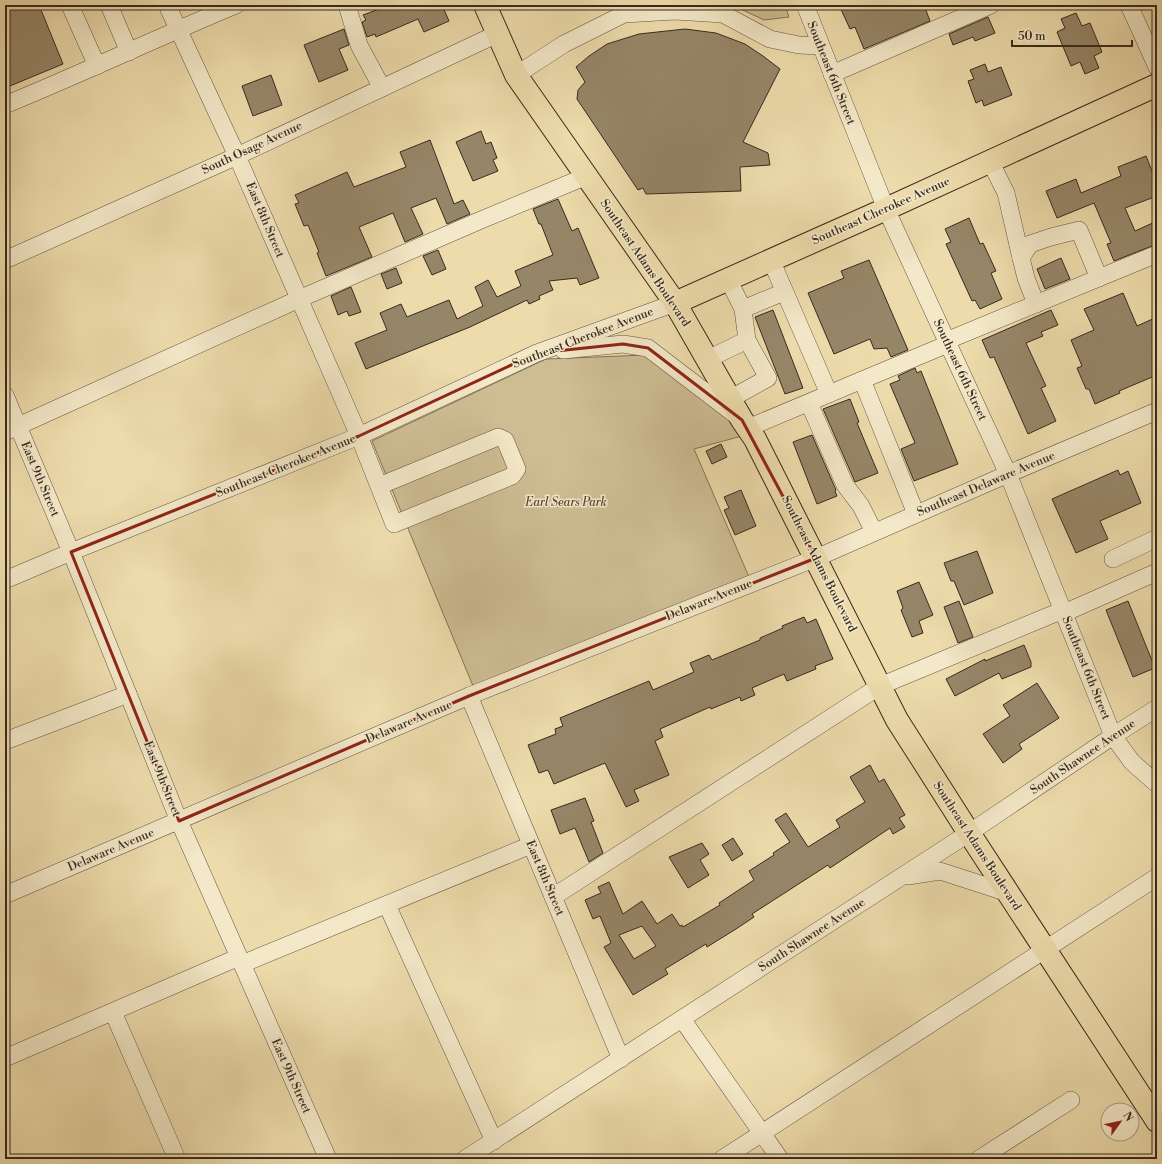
<svg xmlns="http://www.w3.org/2000/svg" width="1162" height="1164" font-family="'Libre Bodoni',serif">
<style>
.green{fill:#cebd93;stroke:#827459}
.building{fill:#968668;stroke:#372a1f;fill-rule:evenodd}
.lines{fill:none;stroke-linecap:round;stroke-linejoin:round}
.minor-casing{stroke:#645642;stroke-width:18}
.major-casing{stroke:#372a1f;stroke-width:24}
.minor{stroke:#f3e8c8;stroke-width:17}
.major{stroke:#eddbab;stroke-width:22}
.marked{fill:none;stroke:#8f2418;stroke-width:3;stroke-linejoin:round}
.labels{text-anchor:middle;dominant-baseline:central;stroke-width:3;stroke-linejoin:round;paint-order:stroke}
.street-label{font-size:12px;fill:#372a1f;stroke:#f3e8c8}
.park-label{font-size:12px;font-style:italic;fill:#554736;stroke:#f3e8c8}
</style>
<rect width="100%" height="100%" fill="#eddbab"/>
<filter id="stains"><feTurbulence type="fractalNoise" baseFrequency=".005" numOctaves="4"/><feColorMatrix values="0 0 0 0 .2 0 0 0 0 .09 0 0 0 0 .02 0 0 0 .5 -.17"/></filter>
<radialGradient id="worn" r=".72"><stop offset=".6" stop-color="#630" stop-opacity="0"/><stop offset="1" stop-color="#630" stop-opacity=".3"/></radialGradient>
<g class="green">
<path d="M 732,5 L 785,5 L 789,17 L 764,20 Z"/>
<path d="M 646,355 L 733,421 L 742,436 L 694,449 L 749,577 L 473,686 L 372,441 L 546,359 Z"/>
</g>
<g class="building">
<path d="M 5,5 L 39,5 L 63,64 L 5,88 Z"/>
<path d="M 381,5 L 442,5 L 449,21 L 424,32 L 418,19 L 376,37 L 375,34 L 367,37 L 362,22 L 366,20 L 363,15 L 382,8 Z"/>
<path d="M 839,5 L 924,5 L 930,21 L 864,49 L 855,27 L 850,29 Z"/>
<path d="M 1076,13 L 1082,26 L 1090,23 L 1102,52 L 1094,56 L 1099,68 L 1085,74 L 1080,62 L 1071,66 L 1057,32 L 1065,28 L 1061,19 Z"/>
<path d="M 988,17 L 995,33 L 975,41 L 973,37 L 953,45 L 949,34 Z"/>
<path d="M 344,29 L 349,45 L 339,49 L 348,70 L 319,82 L 304,45 Z"/>
<path d="M 685,29 L 716,33 L 745,44 L 763,56 L 780,69 L 743,142 L 768,153 L 770,165 L 740,167 L 741,191 L 646,194 L 643,188 L 638,190 L 577,99 L 578,90 L 585,82 L 576,67 L 589,56 L 607,44 L 639,34 Z"/>
<path d="M 985,64 L 988,72 L 1001,67 L 1012,95 L 984,106 L 982,100 L 976,103 L 968,81 L 974,79 L 970,70 Z"/>
<path d="M 271,75 L 282,105 L 253,116 L 242,86 Z"/>
<path d="M 481,131 L 486,144 L 491,142 L 497,158 L 493,160 L 498,171 L 473,181 L 456,142 Z"/>
<path d="M 430,140 L 454,204 L 463,200 L 470,214 L 447,224 L 436,198 L 411,208 L 423,234 L 405,242 L 393,213 L 359,227 L 372,257 L 326,276 L 317,253 L 319,252 L 308,225 L 304,226 L 295,204 L 299,203 L 295,195 L 347,172 L 354,187 L 406,167 L 400,152 Z"/>
<path d="M 1146,156 L 1157,184 L 1157,196 L 1125,208 L 1135,231 L 1157,221 L 1157,244 L 1114,261 L 1107,244 L 1111,243 L 1094,203 L 1057,218 L 1046,191 L 1076,179 L 1081,193 L 1121,176 L 1118,167 Z"/>
<path d="M 558,199 L 572,231 L 578,228 L 599,278 L 580,285 L 577,278 L 549,281 L 553,290 L 539,296 L 540,299 L 529,304 L 527,300 L 470,327 L 366,369 L 355,343 L 387,330 L 380,313 L 401,304 L 407,317 L 449,300 L 457,319 L 483,306 L 475,287 L 488,280 L 497,297 L 521,286 L 515,271 L 553,255 L 541,224 L 539,224 L 533,209 Z"/>
<path d="M 969,218 L 980,244 L 983,243 L 996,271 L 991,273 L 1002,299 L 980,309 L 975,300 L 972,301 L 946,244 L 951,242 L 945,229 Z"/>
<path d="M 438,250 L 446,269 L 432,275 L 423,256 Z"/>
<path d="M 1061,258 L 1070,279 L 1045,289 L 1037,269 Z"/>
<path d="M 869,260 L 908,350 L 891,357 L 887,348 L 874,349 L 870,339 L 834,354 L 808,293 L 844,278 L 841,271 Z"/>
<path d="M 396,268 L 402,283 L 387,289 L 381,274 Z"/>
<path d="M 351,287 L 361,312 L 349,316 L 347,311 L 338,315 L 331,296 Z"/>
<path d="M 1123,293 L 1137,326 L 1157,317 L 1157,375 L 1119,391 L 1120,393 L 1095,404 L 1089,389 L 1086,389 L 1077,368 L 1082,366 L 1071,340 L 1094,330 L 1084,309 Z"/>
<path d="M 773,310 L 803,388 L 785,394 L 755,317 Z"/>
<path d="M 1051,310 L 1058,325 L 1041,332 L 1043,336 L 1026,343 L 1046,386 L 1041,388 L 1056,421 L 1028,434 L 994,357 L 990,358 L 982,340 Z"/>
<path d="M 915,368 L 917,373 L 921,371 L 958,464 L 914,481 L 901,449 L 915,443 L 890,384 L 900,380 L 898,376 Z"/>
<path d="M 850,399 L 859,422 L 857,423 L 878,473 L 855,482 L 823,409 Z"/>
<path d="M 812,435 L 836,490 L 835,491 L 837,496 L 817,504 L 793,442 Z"/>
<path d="M 721,444 L 727,457 L 712,464 L 706,451 Z"/>
<path d="M 1118,470 L 1120,475 L 1128,471 L 1141,503 L 1100,521 L 1108,539 L 1076,553 L 1052,499 Z"/>
<path d="M 741,490 L 756,526 L 735,535 L 724,510 L 729,508 L 724,497 Z"/>
<path d="M 977,551 L 993,593 L 964,605 L 954,581 L 951,581 L 944,563 Z"/>
<path d="M 919,582 L 933,615 L 919,621 L 923,633 L 912,637 L 901,610 L 903,608 L 897,591 Z"/>
<path d="M 959,601 L 973,637 L 958,643 L 944,607 Z"/>
<path d="M 1128,601 L 1155,668 L 1133,677 L 1106,610 Z"/>
<path d="M 804,617 L 807,623 L 816,619 L 833,659 L 815,666 L 816,669 L 787,681 L 784,674 L 752,688 L 755,695 L 741,701 L 740,697 L 711,709 L 710,707 L 660,729 L 663,737 L 655,741 L 669,775 L 634,790 L 639,801 L 626,807 L 605,763 L 554,784 L 548,770 L 539,773 L 528,745 L 556,734 L 555,729 L 563,726 L 560,718 L 649,681 L 653,690 L 694,672 L 690,663 L 709,655 L 712,660 L 760,640 L 760,638 L 783,628 L 782,626 Z"/>
<path d="M 1024,645 L 1031,662 L 1031,667 L 1002,679 L 999,673 L 955,696 L 946,679 L 985,659 L 985,661 Z"/>
<path d="M 1037,683 L 1059,718 L 1019,744 L 1022,749 L 1003,763 L 983,734 L 1010,716 L 1003,705 Z"/>
<path d="M 870,765 L 879,782 L 884,779 L 905,815 L 899,818 L 905,827 L 893,834 L 890,828 L 830,868 L 828,865 L 752,914 L 754,917 L 736,929 L 707,947 L 706,944 L 665,969 L 668,974 L 633,995 L 604,947 L 611,943 L 600,916 L 593,919 L 585,900 L 601,893 L 598,887 L 609,882 L 623,914 L 642,901 L 657,924 L 672,914 L 680,926 L 682,925 L 683,927 L 720,905 L 719,903 L 754,880 L 749,871 L 774,855 L 773,853 L 790,842 L 775,820 L 786,813 L 808,847 L 840,827 L 836,820 L 865,802 L 850,777 ZM 642,926 L 656,946 L 634,959 L 619,935 Z"/>
<path d="M 585,798 L 594,821 L 591,822 L 603,853 L 589,862 L 575,828 L 560,834 L 551,810 Z"/>
<path d="M 733,838 L 743,854 L 732,861 L 722,845 Z"/>
<path d="M 702,843 L 709,854 L 700,860 L 709,875 L 688,888 L 669,857 Z"/>
</g>
<g class="lines">
<defs>
<g id="minor">
<path d="M 70,5 L 97,66"/>
<path d="M 109,5 L 129,52"/>
<path d="M 167,5 L 237,156 L 359,436 L 394,524 L 512,476 L 517,469 L 505,440 L 498,437 L 379,486"/>
<path d="M 347,5 L 359,45 L 382,88"/>
<path d="M 805,5 L 886,209 L 1008,474 L 1113,736 L 1132,762 L 1157,784"/>
<path d="M 1129,5 L 1157,67"/>
<path d="M 832,74 L 991,5"/>
<path d="M 516,75 L 564,44 L 624,14 L 675,11 L 723,14 L 770,39 L 799,45 L 821,46"/>
<path d="M 5,105 C 83,73 159,37 236,5"/>
<path d="M 990,161 L 1006,193 L 1021,258"/>
<path d="M 5,260 L 237,156 L 497,34"/>
<path d="M 771,260 L 829,394"/>
<path d="M 728,279 L 743,309 L 784,292"/>
<path d="M 1036,304 L 1026,278 L 1021,258 L 1030,244 L 1051,237 L 1079,230 L 1099,278"/>
<path d="M 946,341 L 1157,254"/>
<path d="M 563,350 L 623,344 L 648,348 L 737,416"/>
<path d="M 708,359 L 747,340"/>
<path d="M 5,395 L 71,552 L 179,821 L 328,1159"/>
<path d="M 730,399 L 768,378 L 747,340 L 743,309"/>
<path d="M 809,403 L 845,485 L 861,506 L 874,532"/>
<path d="M 748,428 L 862,380"/>
<path d="M 5,432 L 299,299 L 481,220 L 587,176"/>
<path d="M 916,514 L 862,380 L 948,344"/>
<path d="M 1113,559 L 1157,538"/>
<path d="M 5,580 L 71,552 L 359,436 L 537,353 L 675,303"/>
<path d="M 1064,613 L 1157,572"/>
<path d="M 469,696 L 621,1059"/>
<path d="M 5,741 L 128,694"/>
<path d="M 908,876 L 940,871 L 1008,893"/>
<path d="M 5,895 L 469,696 L 816,558 L 1008,474 L 1157,411"/>
<path d="M 553,897 L 880,686 L 1063,610"/>
<path d="M 387,905 L 494,1141"/>
<path d="M 242,964 L 531,845"/>
<path d="M 113,1012 L 177,1159"/>
<path d="M 682,1019 L 780,1159"/>
<path d="M 5,1058 L 239,957"/>
<path d="M 465,1159 L 969,833 L 1113,736 L 1157,708"/>
<path d="M 722,1159 L 1157,877"/>
<path d="M 979,1159 L 1071,1100"/>
</g>
<g id="major">
<path d="M 485,5 L 516,75 L 675,303 L 742,420 L 755,439 L 897,720 L 969,833 L 1157,1121"/>
<path d="M 675,303 L 886,209 L 1157,85"/>
</g>
</defs>
<use href="#minor" class="minor-casing"/>
<use href="#major" class="major-casing"/>
<use href="#minor" class="minor"/>
<use href="#major" class="major"/>
</g>
<path class="marked" d="M 623,344 L 648,348 L 742,420 L 816,558 L 469,696 L 179,821 L 71,552 L 359,436 L 537,353 Z"/>
<g class="labels">
<g class="street-label">
<text transform="translate(831 73) rotate(68)">Southeast 6th Street</text>
<text transform="translate(252 148) rotate(-25)">South Osage Avenue</text>
<text transform="translate(881 211) rotate(-24)">Southeast Cherokee Avenue</text>
<text transform="translate(265 220) rotate(67)">East 8th Street</text>
<text transform="translate(645 263) rotate(56)">Southeast Adams Boulevard</text>
<text transform="translate(583 338) rotate(-21)">Southeast Cherokee Avenue</text>
<text transform="translate(960 370) rotate(65)">Southeast 6th Street</text>
<text transform="translate(286 466) rotate(-22)">Southeast Cherokee Avenue</text>
<text transform="translate(40 479) rotate(67)">East 9th Street</text>
<text transform="translate(986 484) rotate(-23)">Southeast Delaware Avenue</text>
<text transform="translate(819 564) rotate(63)">Southeast Adams Boulevard</text>
<text transform="translate(709 600) rotate(-22)">Delaware Avenue</text>
<text transform="translate(1086 668) rotate(68)">Southeast 6th Street</text>
<text transform="translate(409 722) rotate(-23)">Delaware Avenue</text>
<text transform="translate(1083 757) rotate(-34)">South Shawnee Avenue</text>
<text transform="translate(162 779) rotate(68)">East 9th Street</text>
<text transform="translate(977 846) rotate(57)">Southeast Adams Boulevard</text>
<text transform="translate(111 850) rotate(-23)">Delaware Avenue</text>
<text transform="translate(545 878) rotate(67)">East 8th Street</text>
<text transform="translate(812 935) rotate(-33)">South Shawnee Avenue</text>
<text transform="translate(291 1076) rotate(66)">East 9th Street</text>
</g>
<g class="park-label">
<text x="566" y="502">Earl Sears Park</text>
</g>
</g>
<rect width="1162" height="1164" fill="none" stroke="#eddbab" stroke-width="20"/>
<rect x="6" y="6" width="1150" height="1152" fill="none" stroke="#372a1f" stroke-width="2"/>
<rect x="10" y="10" width="1142" height="1144" fill="none" stroke="#372a1f"/>
<g transform="translate(1120 1122) rotate(57)"><circle r="19" fill="#f3e8c8" stroke="#a89c84"/>
<path d="M0-3L7 15L0 10L-7 15Z" fill="#8f2418"/>
<text y="-6" font-size="11" font-weight="bold" text-anchor="middle" fill="#372a1f">N</text>
</g>
<path d="M1012 40v6h120v-6" fill="none" stroke="#372a1f" stroke-width="2"/>
<text x="1018" y="40" font-size="12" fill="#372a1f" stroke="#f3e8c8" stroke-width="3" paint-order="stroke">50 m</text>
<rect width="100%" height="100%" filter="url(#stains)"/>
<rect width="100%" height="100%" fill="url(#worn)"/>
</svg>
